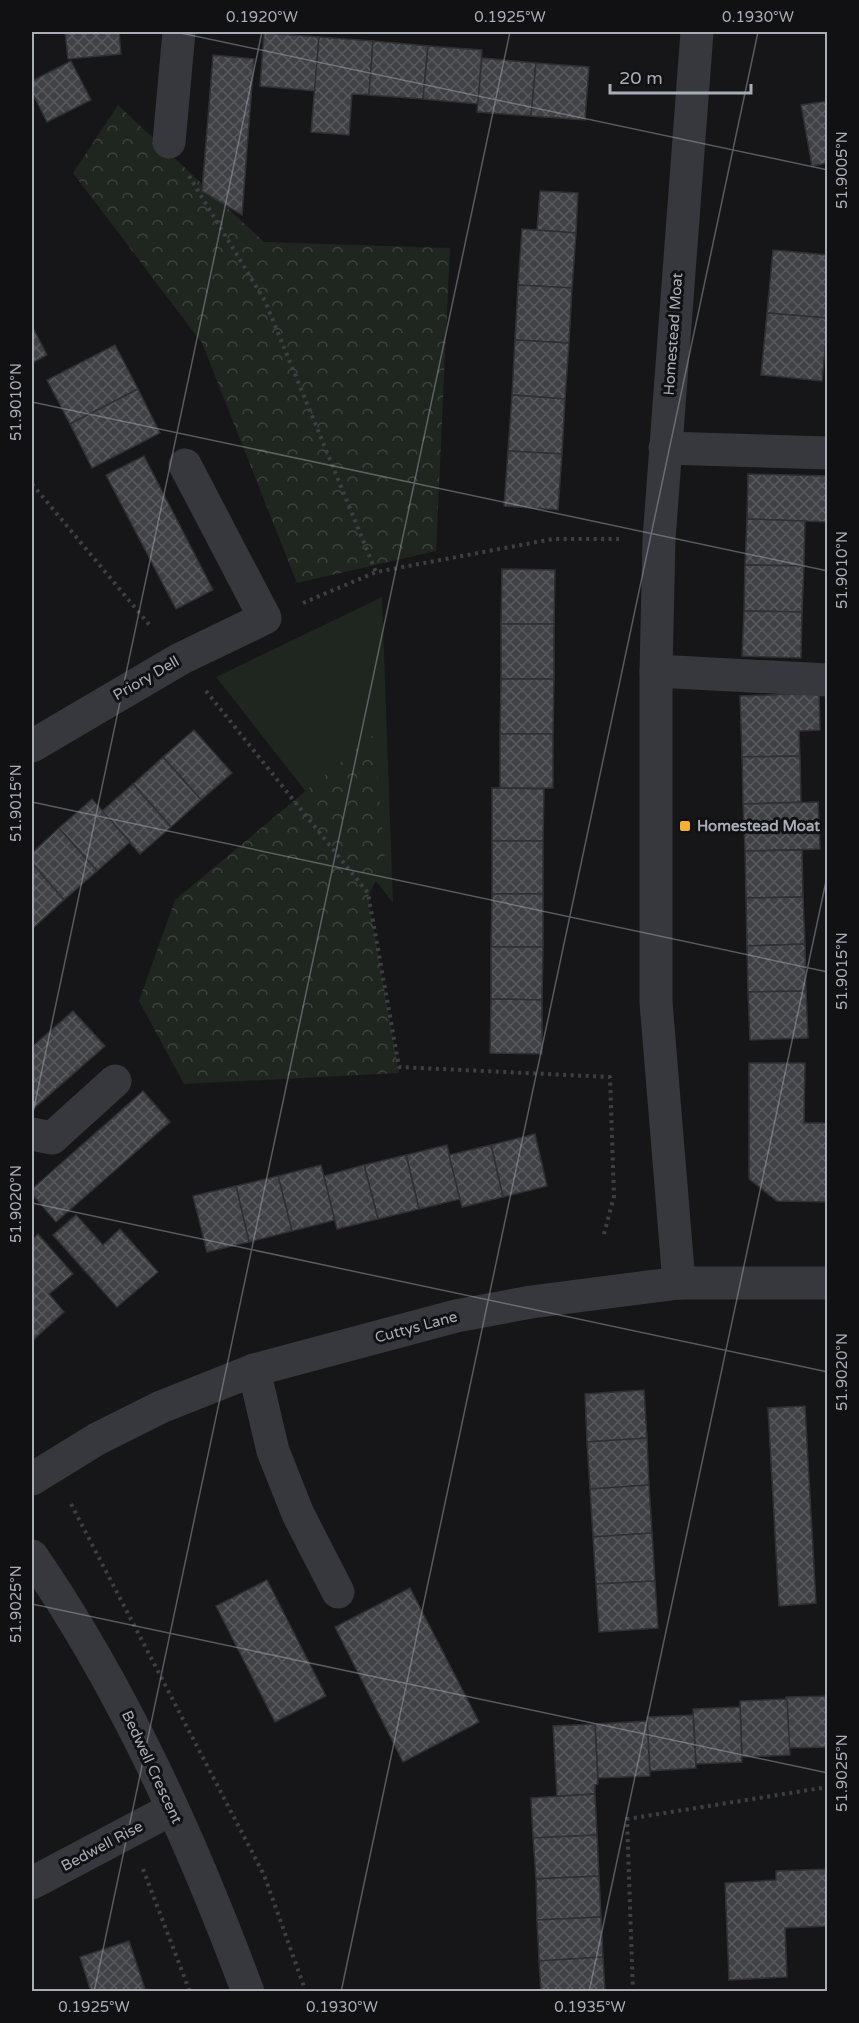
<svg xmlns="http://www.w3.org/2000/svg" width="859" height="2023" font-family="'Varela Round',sans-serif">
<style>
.green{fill:#1e261f}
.forest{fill:url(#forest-crowns)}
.building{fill:url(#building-cross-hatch);stroke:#303034;stroke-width:1.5}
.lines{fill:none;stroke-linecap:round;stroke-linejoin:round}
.path{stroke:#3d3f44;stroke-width:4;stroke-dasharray:3 4.5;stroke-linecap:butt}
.minor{stroke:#37383d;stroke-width:33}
.ticks{fill:none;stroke:#a8adb8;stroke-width:1.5;stroke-opacity:0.45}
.poi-dot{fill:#f2b134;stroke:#111113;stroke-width:2}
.labels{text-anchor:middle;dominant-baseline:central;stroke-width:6;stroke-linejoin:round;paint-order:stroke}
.street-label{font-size:15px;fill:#a8adb8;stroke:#111113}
.poi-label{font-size:15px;font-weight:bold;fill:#a8adb8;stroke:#111113;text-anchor:start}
.neatline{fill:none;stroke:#a8adb8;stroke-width:2}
.ticks-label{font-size:15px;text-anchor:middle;fill:#a8adb8}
</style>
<defs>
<pattern id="forest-crowns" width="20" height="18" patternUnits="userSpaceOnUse" patternTransform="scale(1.5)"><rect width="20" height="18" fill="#1e261f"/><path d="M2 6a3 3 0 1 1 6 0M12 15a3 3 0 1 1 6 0" fill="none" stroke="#3c433d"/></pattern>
<pattern id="building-cross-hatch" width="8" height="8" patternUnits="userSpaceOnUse" patternTransform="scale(1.5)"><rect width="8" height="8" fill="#404145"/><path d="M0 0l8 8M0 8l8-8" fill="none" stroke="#595a5e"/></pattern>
</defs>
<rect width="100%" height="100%" fill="#161618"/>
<path class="green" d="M 382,597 L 393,903 L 216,677 Z"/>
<g class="forest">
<path d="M 118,105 L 264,242 L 450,248 L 436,551 L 297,583 L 202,343 L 73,173 Z"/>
<path d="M 374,734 L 385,862 L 368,897 L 399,1073 L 184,1084 L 139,1001 L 175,900 Z"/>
</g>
<g class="building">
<path d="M 65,32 L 119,32 L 121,54 L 68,59 Z"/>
<path d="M 264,33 L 319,37 L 315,91 L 260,86 Z"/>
<path d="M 319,37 L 373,41 L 369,95 L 352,94 L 349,135 L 311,132 Z"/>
<path d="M 373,41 L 428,46 L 423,99 L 369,95 Z"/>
<path d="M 428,46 L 482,50 L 478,104 L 423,99 Z"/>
<path d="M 213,55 L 254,59 L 242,215 L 202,191 Z"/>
<path d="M 482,58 L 536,63 L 531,116 L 477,112 Z"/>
<path d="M 71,61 L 91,100 L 47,122 L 32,92 L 32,81 Z"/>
<path d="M 536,63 L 589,67 L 585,120 L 531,116 Z"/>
<path d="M 828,101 L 828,163 L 812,166 L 801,105 Z"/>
<path d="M 540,191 L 578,193 L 576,233 L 537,230 Z"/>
<path d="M 522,229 L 576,233 L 572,288 L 518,285 Z"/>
<path d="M 773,250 L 828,255 L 828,318 L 767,313 Z"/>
<path d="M 518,285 L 572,288 L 569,343 L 515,340 Z"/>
<path d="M 767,313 L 828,318 L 822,381 L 761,375 Z"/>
<path d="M 32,326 L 47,355 L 32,363 Z"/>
<path d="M 515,340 L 569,343 L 565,399 L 512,395 Z"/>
<path d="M 115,345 L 138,389 L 70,424 L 47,380 Z"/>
<path d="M 138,389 L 160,433 L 92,468 L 70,424 Z"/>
<path d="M 512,395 L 565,399 L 562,454 L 508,451 Z"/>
<path d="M 508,451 L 562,454 L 558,510 L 504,506 Z"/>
<path d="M 144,456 L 213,590 L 176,609 L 106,475 Z"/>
<path d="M 748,474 L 828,476 L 828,522 L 747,519 Z"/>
<path d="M 747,519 L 805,521 L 804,566 L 745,565 Z"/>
<path d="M 745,565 L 804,566 L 802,612 L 744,611 Z"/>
<path d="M 502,569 L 555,570 L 554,624 L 501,624 Z"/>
<path d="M 744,611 L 802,612 L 801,658 L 742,656 Z"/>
<rect x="501" y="624" width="53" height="55"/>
<path d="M 501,679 L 554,679 L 553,734 L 500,734 Z"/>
<path d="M 819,693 L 820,730 L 799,731 L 800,756 L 742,757 L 740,696 Z"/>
<path d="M 194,730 L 232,773 L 201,800 L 163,757 Z"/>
<rect x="500" y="734" width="53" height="54"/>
<path d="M 800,756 L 801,802 L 743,804 L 742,757 Z"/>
<path d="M 163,757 L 201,800 L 171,827 L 133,784 Z"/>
<path d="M 133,784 L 171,827 L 140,854 L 102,811 Z"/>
<path d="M 492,788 L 544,789 L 543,841 L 492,841 Z"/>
<path d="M 92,799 L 130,842 L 97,871 L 59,828 Z"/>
<path d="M 818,802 L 820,849 L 745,851 L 743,804 Z"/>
<path d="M 59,828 L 97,871 L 64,900 L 32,863 L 32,853 Z"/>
<rect x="492" y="841" width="51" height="53"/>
<path d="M 802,850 L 803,897 L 746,898 L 745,851 Z"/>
<path d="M 32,863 L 64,900 L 32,929 Z"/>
<path d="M 492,894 L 543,894 L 543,947 L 491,947 Z"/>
<path d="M 803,897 L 805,944 L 747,946 L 746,898 Z"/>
<path d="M 805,944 L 806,991 L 748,992 L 747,946 Z"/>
<path d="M 491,947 L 543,947 L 542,1000 L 491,999 Z"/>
<path d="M 806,991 L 808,1038 L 750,1040 L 748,992 Z"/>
<path d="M 491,999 L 542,1000 L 542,1054 L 490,1053 Z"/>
<path d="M 73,1011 L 105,1046 L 32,1110 L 32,1047 Z"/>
<path d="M 749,1063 L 805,1063 L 804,1123 L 828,1123 L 828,1202 L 777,1201 L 749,1179 Z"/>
<path d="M 143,1091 L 170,1122 L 56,1222 L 32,1194 L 32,1189 Z"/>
<path d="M 535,1134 L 547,1186 L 503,1197 L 491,1145 Z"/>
<path d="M 447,1145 L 460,1199 L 419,1209 L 406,1155 Z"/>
<path d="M 491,1145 L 503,1197 L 462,1207 L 449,1155 Z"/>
<path d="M 406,1155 L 419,1209 L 378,1219 L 364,1165 Z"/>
<path d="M 321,1165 L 335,1220 L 292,1231 L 278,1176 Z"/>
<path d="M 364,1165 L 378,1219 L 337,1229 L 324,1176 Z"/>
<path d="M 278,1176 L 292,1231 L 249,1242 L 236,1186 Z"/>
<path d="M 236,1186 L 249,1242 L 207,1252 L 193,1196 Z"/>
<path d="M 76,1215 L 103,1245 L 120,1229 L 158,1272 L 117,1307 L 53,1235 Z"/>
<path d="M 38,1234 L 73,1274 L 49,1294 L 64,1312 L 32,1341 L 32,1240 Z"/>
<path d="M 644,1390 L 647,1438 L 587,1442 L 585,1394 Z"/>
<path d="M 805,1406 L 816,1603 L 779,1606 L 768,1408 Z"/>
<path d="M 647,1438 L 649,1485 L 590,1489 L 587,1442 Z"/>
<path d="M 649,1485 L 652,1533 L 593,1537 L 590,1489 Z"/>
<path d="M 652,1533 L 655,1581 L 596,1584 L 593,1537 Z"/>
<path d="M 267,1580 L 326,1696 L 275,1722 L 216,1606 Z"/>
<path d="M 655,1581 L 658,1628 L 599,1632 L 596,1584 Z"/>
<path d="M 410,1588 L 479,1722 L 403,1762 L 335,1627 Z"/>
<path d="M 828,1696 L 828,1747 L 789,1748 L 786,1697 Z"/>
<path d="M 787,1699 L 790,1755 L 742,1757 L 740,1701 Z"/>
<path d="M 740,1707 L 742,1762 L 696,1764 L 693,1709 Z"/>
<path d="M 693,1715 L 696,1768 L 650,1771 L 647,1717 Z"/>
<path d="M 647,1721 L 650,1776 L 598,1778 L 595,1724 Z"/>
<path d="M 595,1724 L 598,1784 L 595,1785 L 595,1794 L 557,1796 L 553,1726 Z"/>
<path d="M 595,1794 L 597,1835 L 533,1838 L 531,1798 Z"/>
<path d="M 597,1835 L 599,1876 L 536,1879 L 533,1838 Z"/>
<path d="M 828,1869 L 828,1926 L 785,1928 L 787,1977 L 729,1980 L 725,1883 L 776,1880 L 776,1871 Z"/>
<path d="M 599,1876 L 601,1917 L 537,1920 L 536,1879 Z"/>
<path d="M 601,1917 L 603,1957 L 539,1961 L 537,1920 Z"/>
<path d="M 129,1941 L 146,1992 L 91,1992 L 80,1957 Z"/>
<path d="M 603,1957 L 605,1992 L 541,1992 L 539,1961 Z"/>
</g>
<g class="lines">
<g class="path">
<path d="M 189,176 L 265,301 L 376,572"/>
<path d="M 32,484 L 152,628"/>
<path d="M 303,603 L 376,572 L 553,539 L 619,539"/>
<path d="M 206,691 L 368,893 L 399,1067 L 610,1077 L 614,1196 L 604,1234"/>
<path d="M 71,1504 L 264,1875 L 306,1992"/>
<path d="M 143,1869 L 190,1992"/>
<path d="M 633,1992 L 627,1819 L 828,1787"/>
</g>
<g class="minor">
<path d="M 169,142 L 179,32"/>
<path d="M 665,448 L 828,453"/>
<path d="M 656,671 L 828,680"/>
<path d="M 32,746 L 180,659 L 265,618 L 185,465"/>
<path d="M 32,1134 L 52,1138 L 115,1081"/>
<path d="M 679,1283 L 656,1002 L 656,671 L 659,539 L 697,32"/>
<path d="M 254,1370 L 273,1451 L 298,1514 L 338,1592"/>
<path d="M 32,1479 L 97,1439 L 161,1407 L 254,1370 L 456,1316 L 531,1302 L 679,1283 L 828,1283"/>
<path d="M 32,1556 C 124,1690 191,1839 248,1992"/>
<path d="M 32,1883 L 172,1809"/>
</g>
</g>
<path class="ticks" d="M 176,32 L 828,170M 32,402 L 828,571M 32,802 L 828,972M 32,1117 L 262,32M 32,1203 L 828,1372M 32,1604 L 828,1773M 94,1992 L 510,32M 341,1992 L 758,32M 589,1992 L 828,872"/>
<rect class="poi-dot" x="679" y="820" width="12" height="12" rx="3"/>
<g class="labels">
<g class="street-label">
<text transform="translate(673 334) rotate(-86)">Homestead Moat</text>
<text transform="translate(146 678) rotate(-30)">Priory Dell</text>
<text transform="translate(416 1327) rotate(-15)">Cuttys Lane</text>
<text transform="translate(152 1767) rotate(65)">Bedwell Crescent</text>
<text transform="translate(102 1846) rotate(-28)">Bedwell Rise</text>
</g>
<g class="poi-label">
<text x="697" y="826">Homestead Moat</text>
</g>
</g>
<rect width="859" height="2023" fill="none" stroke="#111113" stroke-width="66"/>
<path d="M610 84v9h141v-9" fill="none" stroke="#a8adb8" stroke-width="3"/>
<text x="619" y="84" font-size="18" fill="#a8adb8" stroke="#111113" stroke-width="4.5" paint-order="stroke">20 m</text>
<rect x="33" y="33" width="793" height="1957" class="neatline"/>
<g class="ticks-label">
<text x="262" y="22">0.1920°W</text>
<text x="510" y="22">0.1925°W</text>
<text x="758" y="22">0.1930°W</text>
<text transform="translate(842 170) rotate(-90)" y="5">51.9005°N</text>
<text transform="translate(16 402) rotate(-90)" y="5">51.9010°N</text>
<text transform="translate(842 570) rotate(-90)" y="5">51.9010°N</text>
<text transform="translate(16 803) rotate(-90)" y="5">51.9015°N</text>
<text transform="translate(842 971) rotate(-90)" y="5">51.9015°N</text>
<text transform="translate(16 1204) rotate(-90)" y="5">51.9020°N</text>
<text transform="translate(842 1372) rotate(-90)" y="5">51.9020°N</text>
<text transform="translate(16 1604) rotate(-90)" y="5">51.9025°N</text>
<text transform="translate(842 1773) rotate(-90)" y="5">51.9025°N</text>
<text x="94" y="2012">0.1925°W</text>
<text x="342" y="2012">0.1930°W</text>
<text x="590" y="2012">0.1935°W</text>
</g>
</svg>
